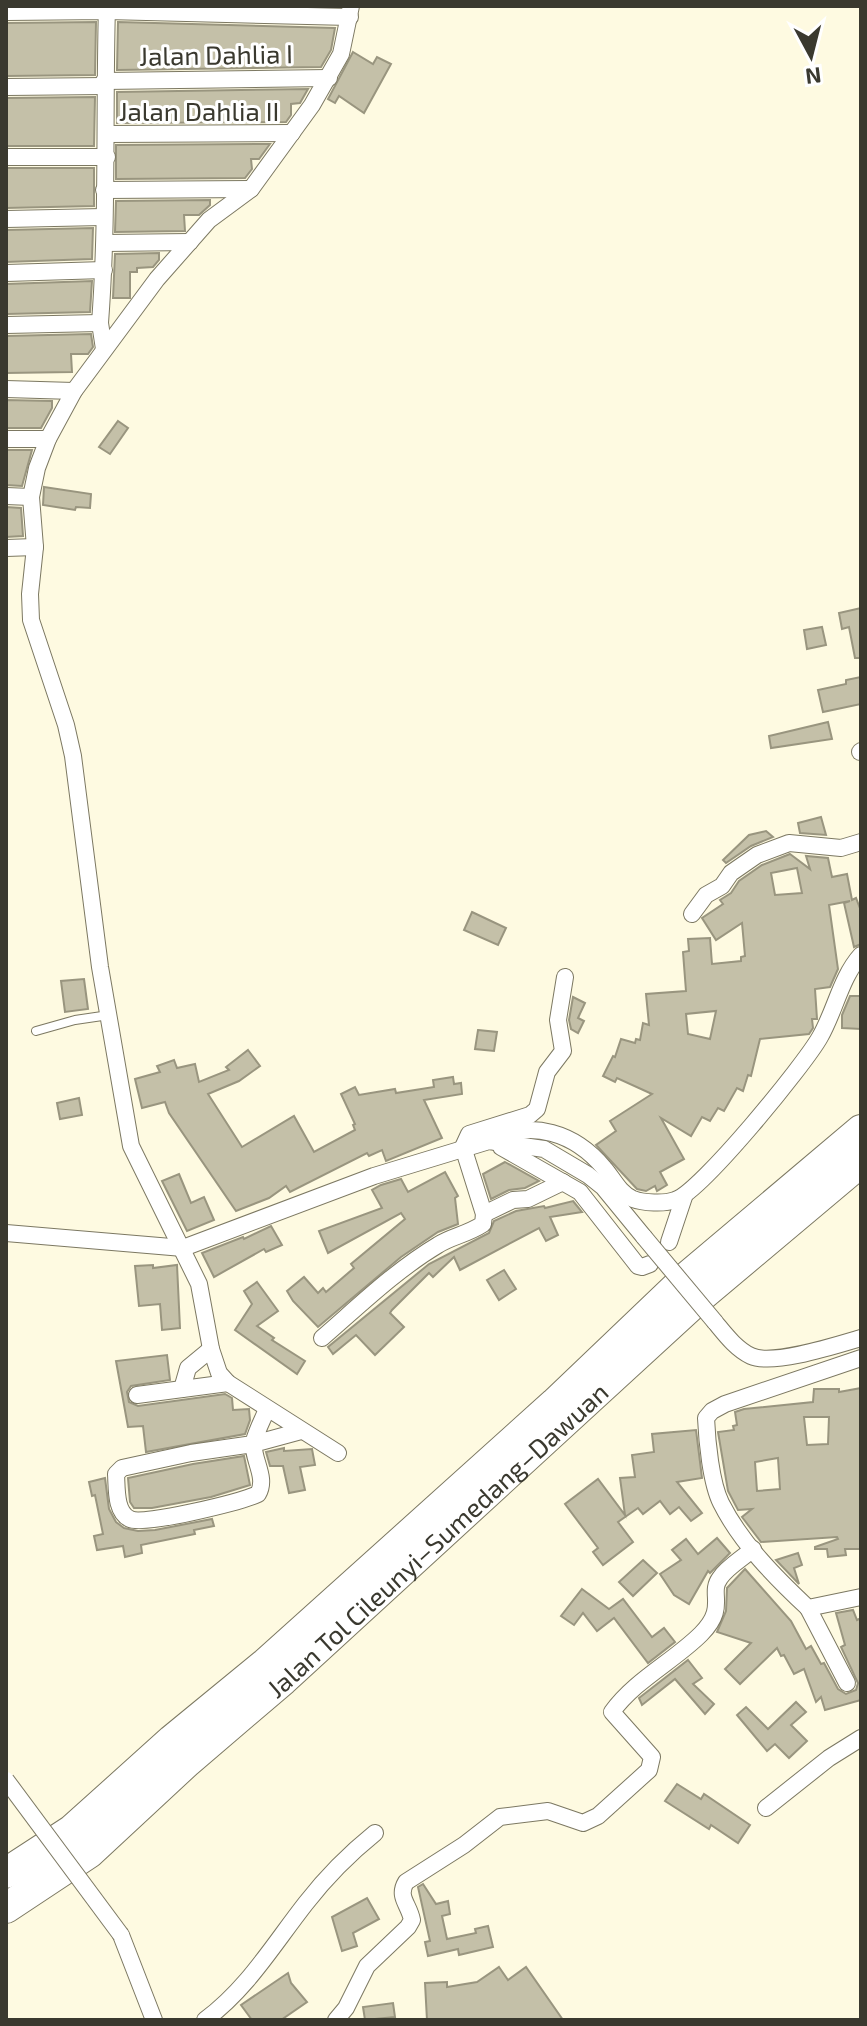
<svg xmlns="http://www.w3.org/2000/svg" width="867" height="2026" font-family="'Exo 2',sans-serif">
<style>
.building{fill:#c4c0a8;stroke:#99957f;stroke-width:2;fill-rule:evenodd}
.lines{fill:none;stroke-linecap:round;stroke-linejoin:round}
.lane-casing{stroke:#7c7862;stroke-width:10}
.street-casing{stroke:#7c7862;stroke-width:18}
.highway-casing{stroke:#7c7862;stroke-width:32}
.lane{stroke:#fff;stroke-width:8}
.street{stroke:#fff;stroke-width:16}
.highway{stroke:#fff;stroke-width:30}
.street-bridge-casing{stroke:#7c7862;stroke-width:18;stroke-linecap:butt}
.street-bridge{stroke:#fff;stroke-width:16}
.labels{text-anchor:middle;dominant-baseline:central;stroke-width:6;stroke-linejoin:round;paint-order:stroke}
.street-label{font-size:26px;fill:#3a392f;stroke:#fff}
</style>
<rect width="100%" height="100%" fill="#fefae1"/>
<g class="building">
<path d="M 96,22 L 95,75 L 6,76 L 6,23 Z"/>
<path d="M 118,22 L 335,28 L 331,50 L 321,67 L 117,70 Z"/>
<path d="M 353,52 L 373,64 L 377,57 L 391,64 L 364,113 L 339,96 L 335,103 L 328,99 Z"/>
<path d="M 308,89 L 300,103 L 291,104 L 291,115 L 286,122 L 117,123 L 117,92 Z"/>
<path d="M 95,97 L 94,146 L 6,146 L 6,98 Z"/>
<path d="M 270,144 L 259,159 L 251,159 L 252,169 L 245,178 L 116,179 L 116,145 Z"/>
<path d="M 6,168 L 94,168 L 94,206 L 6,208 Z"/>
<path d="M 210,200 L 210,205 L 199,215 L 184,215 L 185,231 L 115,232 L 116,201 Z"/>
<path d="M 93,228 L 92,259 L 6,262 L 6,230 Z"/>
<path d="M 159,253 L 159,260 L 153,267 L 137,268 L 137,272 L 130,272 L 130,298 L 113,298 L 115,254 Z"/>
<path d="M 92,281 L 90,312 L 7,314 L 6,284 Z"/>
<path d="M 91,334 L 93,347 L 88,354 L 71,354 L 72,372 L 6,373 L 6,336 Z"/>
<path d="M 6,400 L 52,401 L 52,408 L 41,428 L 6,428 Z"/>
<path d="M 118,421 L 128,428 L 110,454 L 99,447 Z"/>
<path d="M 6,450 L 32,450 L 22,486 L 6,485 Z"/>
<path d="M 44,487 L 91,494 L 90,508 L 76,507 L 75,510 L 43,505 Z"/>
<path d="M 6,507 L 21,508 L 23,536 L 6,537 Z"/>
<path d="M 861,608 L 861,658 L 855,658 L 849,627 L 842,629 L 839,613 Z"/>
<path d="M 822,627 L 826,645 L 807,649 L 804,630 Z"/>
<path d="M 861,677 L 861,704 L 823,712 L 818,690 L 846,684 L 846,680 Z"/>
<path d="M 828,722 L 832,739 L 771,748 L 769,736 Z"/>
<path d="M 821,817 L 826,835 L 800,833 L 798,823 Z"/>
<path d="M 766,831 L 773,837 L 751,846 L 726,863 L 723,860 L 749,835 Z"/>
<path d="M 790,854 L 810,869 L 806,856 L 828,858 L 832,877 L 847,874 L 852,900 L 856,898 L 861,911 L 861,944 L 854,947 L 844,903 L 850,901 L 829,905 L 838,969 L 830,987 L 815,989 L 817,1019 L 812,1019 L 813,1028 L 809,1034 L 760,1039 L 751,1076 L 748,1075 L 743,1091 L 737,1088 L 724,1111 L 718,1108 L 710,1121 L 702,1117 L 691,1136 L 661,1118 L 684,1159 L 660,1172 L 667,1185 L 657,1191 L 655,1186 L 646,1191 L 637,1189 L 596,1145 L 616,1131 L 610,1121 L 652,1094 L 617,1078 L 615,1082 L 603,1076 L 613,1056 L 615,1057 L 621,1039 L 635,1043 L 636,1039 L 640,1040 L 643,1023 L 649,1025 L 646,994 L 686,991 L 683,952 L 689,951 L 688,939 L 710,938 L 712,964 L 741,961 L 741,957 L 745,956 L 742,923 L 716,940 L 702,918 L 723,904 L 720,900 L 731,893 L 739,881 L 762,865 ZM 797,868 L 802,893 L 775,895 L 771,873 ZM 716,1011 L 710,1039 L 688,1034 L 686,1014 Z"/>
<path d="M 472,912 L 506,928 L 498,945 L 464,930 Z"/>
<path d="M 84,979 L 88,1009 L 65,1012 L 61,981 Z"/>
<path d="M 850,996 L 861,996 L 861,1029 L 842,1028 L 842,1015 Z"/>
<path d="M 573,997 L 585,1003 L 578,1018 L 584,1021 L 578,1033 L 571,1029 L 569,1020 Z"/>
<path d="M 478,1030 L 497,1032 L 494,1051 L 475,1049 Z"/>
<path d="M 248,1050 L 260,1066 L 239,1081 L 208,1094 L 242,1147 L 294,1116 L 314,1152 L 355,1130 L 353,1125 L 355,1124 L 341,1094 L 355,1087 L 359,1095 L 395,1089 L 396,1093 L 434,1087 L 433,1080 L 453,1077 L 454,1084 L 461,1083 L 462,1094 L 424,1100 L 442,1138 L 386,1161 L 382,1150 L 369,1156 L 367,1153 L 290,1192 L 286,1186 L 269,1198 L 236,1211 L 169,1113 L 165,1102 L 142,1108 L 135,1079 L 160,1072 L 157,1066 L 174,1060 L 177,1068 L 195,1064 L 199,1082 L 229,1070 L 226,1067 Z"/>
<path d="M 79,1098 L 82,1115 L 60,1119 L 57,1103 Z"/>
<path d="M 505,1162 L 539,1181 L 525,1188 L 509,1190 L 491,1199 L 483,1174 Z"/>
<path d="M 445,1172 L 458,1196 L 455,1198 L 458,1224 L 438,1232 L 401,1257 L 318,1327 L 293,1301 L 287,1291 L 304,1277 L 318,1293 L 323,1288 L 326,1292 L 354,1268 L 351,1264 L 405,1219 L 401,1213 L 328,1253 L 319,1231 L 382,1208 L 372,1190 L 381,1185 L 401,1179 L 408,1192 Z"/>
<path d="M 179,1174 L 191,1203 L 204,1197 L 214,1220 L 187,1231 L 162,1181 Z"/>
<path d="M 573,1201 L 582,1212 L 550,1217 L 558,1235 L 546,1241 L 539,1228 L 460,1270 L 454,1257 L 433,1277 L 429,1273 L 392,1310 L 390,1313 L 404,1327 L 375,1355 L 356,1335 L 333,1354 L 328,1347 L 429,1264 L 489,1233 L 494,1221 L 516,1211 L 544,1206 L 545,1208 Z"/>
<path d="M 271,1226 L 282,1245 L 266,1252 L 264,1249 L 214,1277 L 202,1253 L 243,1237 L 244,1239 Z"/>
<path d="M 153,1265 L 153,1268 L 177,1265 L 180,1328 L 162,1330 L 160,1304 L 139,1306 L 135,1266 Z"/>
<path d="M 504,1270 L 516,1289 L 499,1300 L 487,1280 Z"/>
<path d="M 257,1282 L 278,1311 L 257,1326 L 274,1338 L 272,1340 L 305,1361 L 297,1374 L 235,1330 L 252,1304 L 244,1291 Z"/>
<path d="M 167,1355 L 170,1380 L 131,1386 L 127,1392 L 129,1402 L 138,1406 L 225,1394 L 232,1398 L 233,1410 L 249,1409 L 250,1420 L 245,1434 L 146,1452 L 143,1426 L 128,1427 L 116,1361 Z"/>
<path d="M 861,1388 L 860,1549 L 845,1549 L 846,1555 L 828,1557 L 827,1549 L 815,1549 L 815,1547 L 838,1539 L 837,1537 L 761,1542 L 742,1517 L 752,1509 L 738,1510 L 728,1491 L 718,1432 L 734,1430 L 733,1426 L 737,1425 L 735,1412 L 744,1409 L 813,1402 L 814,1389 L 839,1389 L 839,1392 ZM 804,1417 L 829,1417 L 828,1444 L 807,1445 ZM 778,1458 L 780,1489 L 757,1491 L 755,1462 Z"/>
<path d="M 696,1430 L 702,1478 L 677,1482 L 702,1513 L 691,1521 L 679,1507 L 670,1514 L 660,1501 L 643,1514 L 638,1508 L 618,1522 L 633,1542 L 603,1565 L 593,1552 L 598,1548 L 565,1504 L 598,1479 L 625,1515 L 620,1478 L 635,1477 L 632,1455 L 654,1452 L 652,1434 Z"/>
<path d="M 284,1448 L 284,1451 L 312,1449 L 315,1465 L 300,1467 L 305,1490 L 289,1493 L 283,1466 L 270,1466 L 266,1452 Z"/>
<path d="M 244,1456 L 250,1485 L 211,1497 L 152,1508 L 134,1508 L 130,1502 L 128,1478 L 193,1464 Z"/>
<path d="M 105,1478 L 109,1509 L 116,1522 L 124,1528 L 138,1531 L 155,1530 L 212,1519 L 214,1526 L 194,1530 L 195,1534 L 141,1545 L 142,1553 L 125,1557 L 123,1546 L 97,1550 L 94,1536 L 103,1534 L 95,1495 L 92,1496 L 89,1482 Z"/>
<path d="M 717,1538 L 730,1553 L 710,1573 L 708,1571 L 689,1604 L 674,1595 L 660,1574 L 681,1560 L 672,1550 L 686,1539 L 698,1554 Z"/>
<path d="M 798,1553 L 802,1565 L 794,1568 L 799,1584 L 776,1560 Z"/>
<path d="M 643,1560 L 657,1573 L 633,1596 L 619,1582 Z"/>
<path d="M 745,1569 L 791,1621 L 806,1649 L 811,1646 L 821,1664 L 824,1663 L 838,1689 L 846,1694 L 856,1690 L 858,1683 L 841,1647 L 845,1645 L 836,1613 L 853,1610 L 857,1620 L 861,1618 L 861,1700 L 825,1710 L 821,1697 L 816,1702 L 804,1669 L 794,1674 L 784,1655 L 781,1656 L 777,1648 L 740,1684 L 725,1669 L 751,1643 L 717,1632 L 726,1611 L 727,1588 Z"/>
<path d="M 582,1589 L 609,1609 L 623,1599 L 652,1637 L 664,1628 L 675,1642 L 648,1663 L 614,1618 L 597,1631 L 583,1613 L 574,1625 L 561,1616 Z"/>
<path d="M 688,1660 L 702,1678 L 693,1684 L 714,1704 L 705,1714 L 675,1679 L 642,1705 L 639,1698 Z"/>
<path d="M 796,1702 L 806,1712 L 791,1725 L 807,1741 L 789,1758 L 775,1744 L 767,1751 L 737,1715 L 746,1707 L 768,1729 Z"/>
<path d="M 677,1784 L 701,1799 L 704,1794 L 750,1825 L 738,1843 L 711,1825 L 709,1829 L 665,1801 Z"/>
<path d="M 423,1884 L 436,1904 L 448,1901 L 450,1914 L 442,1916 L 447,1939 L 476,1933 L 475,1929 L 488,1926 L 493,1947 L 459,1955 L 458,1949 L 428,1956 L 425,1942 L 430,1941 L 418,1887 Z"/>
<path d="M 367,1898 L 379,1919 L 353,1933 L 357,1946 L 342,1951 L 332,1917 Z"/>
<path d="M 499,1967 L 508,1980 L 526,1967 L 563,2020 L 427,2020 L 425,1983 L 447,1982 L 447,1987 L 477,1982 Z"/>
<path d="M 288,1973 L 291,1983 L 307,2002 L 281,2020 L 252,2020 L 241,2005 Z"/>
<path d="M 393,2003 L 395,2017 L 365,2020 L 363,2007 Z"/>
</g>
<g class="lines">
<defs>
<path id="lane" d="M 36,1031 L 75,1020 L 109,1015"/>
<g id="street">
<path d="M 6,12 L 107,11 L 350,17"/>
<path d="M 104,81 L 329,78"/>
<path d="M 6,87 L 105,86"/>
<path d="M 106,134 L 292,133"/>
<path d="M 6,157 L 107,157"/>
<path d="M 104,190 L 251,189"/>
<path d="M 6,219 L 103,217"/>
<path d="M 105,243 L 190,242"/>
<path d="M 6,273 L 104,270"/>
<path d="M 6,325 L 100,323"/>
<path d="M 104,349 L 100,323 C 108,218 104,112 107,6"/>
<path d="M 6,389 L 74,391"/>
<path d="M 6,439 L 48,439"/>
<path d="M 6,496 L 31,497"/>
<path d="M 6,548 L 35,547"/>
<path d="M 860,752 L 861,751"/>
<path d="M 692,914 L 706,895 L 722,886 L 731,873 L 757,855 L 789,843 L 841,848 L 861,842"/>
<path d="M 490,1140 C 532,1119 575,1133 604,1168 C 613,1178 619,1193 633,1199 C 643,1203 665,1204 675,1200 C 700,1193 805,1064 820,1037 C 835,1011 841,977 861,955"/>
<path d="M 501,1147 L 580,1192 L 638,1266 L 642,1267 L 650,1264"/>
<path d="M 484,1214 L 513,1200 L 528,1199 L 563,1182"/>
<path d="M 6,1233 L 183,1248 L 374,1176 L 489,1141 L 544,1149 L 588,1175 L 603,1187 L 644,1237"/>
<path d="M 669,1242 L 684,1197"/>
<path d="M 715,1322 C 725,1334 736,1349 751,1356 C 773,1366 837,1345 861,1338"/>
<path d="M 322,1338 C 359,1306 396,1270 438,1245 C 452,1236 466,1235 483,1224 L 484,1214 L 463,1147 L 469,1134 L 530,1115 L 537,1109 L 547,1072 L 563,1051 L 558,1020 L 565,977"/>
<path d="M 861,1358 L 725,1404 L 712,1411 L 706,1418 C 707,1441 711,1483 721,1503 C 741,1543 776,1578 808,1608 L 861,1597"/>
<path d="M 182,1389 L 188,1368 L 211,1349"/>
<path d="M 137,1395 L 228,1383"/>
<path d="M 267,1409 C 263,1419 257,1430 254,1441 C 251,1458 268,1477 258,1494 C 240,1502 144,1526 130,1519 C 115,1512 117,1488 116,1474 L 122,1468 L 191,1453 L 253,1444 L 301,1431"/>
<path d="M 338,1453 L 228,1383 L 219,1373 L 211,1349 L 199,1284 L 131,1146 L 100,967 L 73,756 L 66,725 L 31,620 L 30,594 L 35,547 L 31,497 L 37,468 L 48,439 L 74,391 L 157,279 L 209,220 L 251,189 L 312,105 L 341,54 L 351,6"/>
<path d="M 808,1608 L 847,1683"/>
<path d="M 766,1808 L 829,1758 L 861,1738"/>
<path d="M 121,1935 L 154,2020"/>
<path d="M 205,2020 C 248,1988 273,1945 306,1903 C 327,1876 349,1854 375,1833"/>
<path d="M 336,2020 L 346,2008 L 367,1966 L 408,1927 L 412,1920 C 409,1904 397,1897 406,1882 L 464,1845 L 500,1817 L 548,1811 L 583,1823 L 598,1816 L 649,1770 L 652,1757 L 612,1712 C 635,1680 674,1661 701,1634 C 728,1607 708,1594 720,1578 C 727,1567 743,1558 753,1549"/>
</g>
<g id="highway">
<path d="M 6,1873 L 72,1830 L 172,1740 L 266,1663 L 555,1403 L 688,1276 L 861,1130"/>
<path id="s1" d="M 6,1908 L 89,1853 L 187,1762 L 283,1680 L 705,1293 L 861,1162"/>
</g>
</defs>
<use href="#lane" class="lane-casing"/>
<use href="#street" class="street-casing"/>
<use href="#highway" class="highway-casing"/>
<use href="#lane" class="lane"/>
<use href="#street" class="street"/>
<use href="#highway" class="highway"/>
<defs>
<g id="street-bridge">
<path d="M 644,1237 L 715,1322"/>
<path d="M 6,1780 L 121,1935"/>
</g>
</defs>
<use href="#street-bridge" class="street-bridge-casing"/>
<use href="#street-bridge" class="street-bridge"/>
</g>
<g class="labels">
<g class="street-label">
<text transform="translate(216 54) rotate(-1)">Jalan Dahlia I</text>
<text x="199" y="110">Jalan Dahlia II</text>
<text stroke="none"><textPath href="#s1" startOffset="568">Jalan Tol Cileunyi–Sumedang–Dawuan</textPath></text>
</g>
</g>
<rect width="867" height="2026" fill="none" stroke="#3a392f" stroke-width="16"/>
<g transform="translate(811 56) rotate(173)" stroke="#ffffff" stroke-width="6" paint-order="stroke">
<path d="M0-6L14 30L0 20L-14 30Z" fill="#3a392f"/>
<text y="-12" font-size="22" font-weight="bold" text-anchor="middle" fill="#3a392f">N</text>
</g>
</svg>
